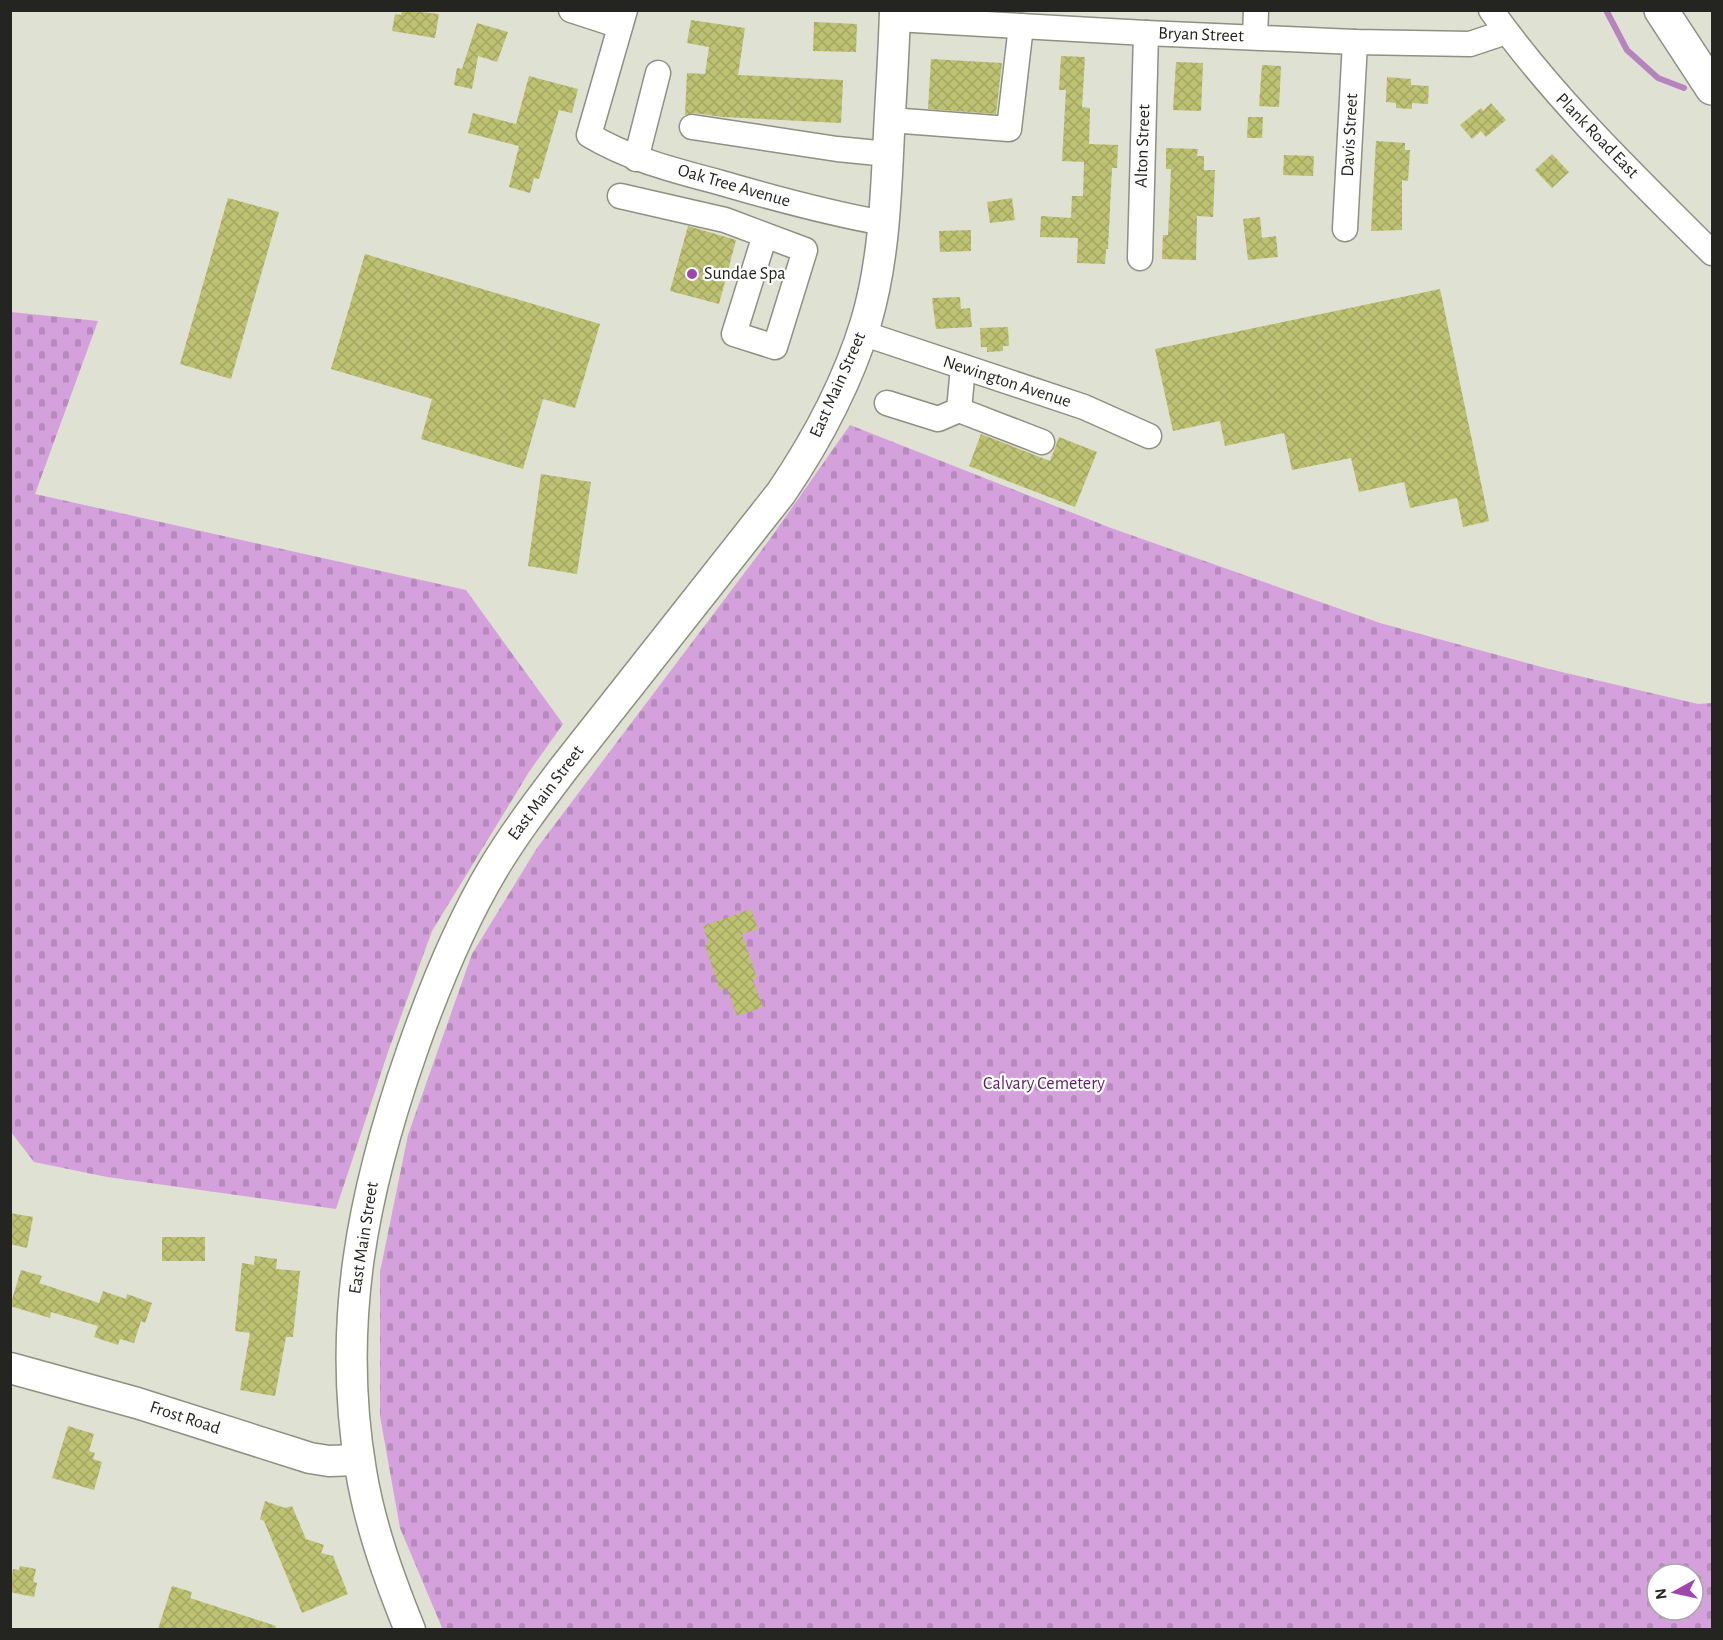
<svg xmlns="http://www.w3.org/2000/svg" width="1723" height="1640" font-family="'Alegreya Sans',sans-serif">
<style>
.cemetery{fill:url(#cemetery-stones);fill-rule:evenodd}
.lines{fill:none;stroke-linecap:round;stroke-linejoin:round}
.stream{stroke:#b783bf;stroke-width:6}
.building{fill:url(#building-cross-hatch)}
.minor-casing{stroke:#8e9082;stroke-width:27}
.major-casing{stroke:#8e9082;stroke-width:33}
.highway-casing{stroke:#8e9082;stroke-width:36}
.minor{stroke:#fff;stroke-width:24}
.major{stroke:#fff;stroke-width:30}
.highway{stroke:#fff;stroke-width:33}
.poi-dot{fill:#a044ae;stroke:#fff;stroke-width:2}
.labels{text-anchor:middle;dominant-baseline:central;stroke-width:4.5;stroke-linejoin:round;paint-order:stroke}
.street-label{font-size:18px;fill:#242520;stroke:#fff}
.poi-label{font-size:18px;fill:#242520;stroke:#fff;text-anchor:start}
.park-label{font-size:18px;fill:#5f2069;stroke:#fff}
</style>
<defs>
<pattern id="cemetery-stones" width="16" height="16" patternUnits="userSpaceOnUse" patternTransform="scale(1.5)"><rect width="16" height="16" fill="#d5a1dd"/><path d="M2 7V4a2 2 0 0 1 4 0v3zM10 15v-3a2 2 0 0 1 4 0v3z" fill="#b78abd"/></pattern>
<pattern id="building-cross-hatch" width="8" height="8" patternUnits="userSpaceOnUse" patternTransform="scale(1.5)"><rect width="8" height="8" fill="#bdc172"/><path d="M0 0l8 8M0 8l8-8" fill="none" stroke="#a2a662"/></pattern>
</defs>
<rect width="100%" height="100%" fill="#dfe1d2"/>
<g class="cemetery">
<path d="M 11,312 L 98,321 L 35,494 L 466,590 L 563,724 L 529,772 L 432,931 L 388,1052 L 336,1209 L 107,1177 L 34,1162 L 11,1132 Z"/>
<path d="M 850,425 L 1111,528 L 1380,623 L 1549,669 L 1698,704 L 1712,703 L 1712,1629 L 443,1630 L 400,1528 L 380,1416 L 380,1272 L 408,1135 L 472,954 L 537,848 L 770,539 ZM 1657,1574 L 1693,1574 L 1693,1610 L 1657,1610 Z"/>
</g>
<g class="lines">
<path class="stream" d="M 1606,10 L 1627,50 L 1658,78 L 1684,88"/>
</g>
<g class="building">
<path d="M 402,10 L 439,14 L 435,38 L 392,31 L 395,14 L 401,15 Z"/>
<path d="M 691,20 L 745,28 L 738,75 L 843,80 L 841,123 L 723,117 L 694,113 L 685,115 L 687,73 L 705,74 L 709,47 L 687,43 Z"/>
<path d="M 814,22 L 857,24 L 856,52 L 813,51 Z"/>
<path d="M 477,23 L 508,32 L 497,62 L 478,56 L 472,89 L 454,85 L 457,68 L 462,69 Z"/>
<path d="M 1061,56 L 1085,57 L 1082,107 L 1090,108 L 1089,144 L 1118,145 L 1117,168 L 1112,168 L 1108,249 L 1106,249 L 1105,264 L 1077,263 L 1078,238 L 1040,237 L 1041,216 L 1071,218 L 1072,196 L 1083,196 L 1084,162 L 1062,161 L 1066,90 L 1059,90 Z"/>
<path d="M 931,59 L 1002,63 L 996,114 L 928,109 Z"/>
<path d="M 1176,62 L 1203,63 L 1201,111 L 1173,110 Z"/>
<path d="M 1262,65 L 1281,66 L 1279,107 L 1259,106 Z"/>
<path d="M 529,76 L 578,89 L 572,113 L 559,110 L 539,179 L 534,178 L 530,193 L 509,187 L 519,146 L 468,133 L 473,113 L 516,124 Z"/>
<path d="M 1387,77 L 1411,79 L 1411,85 L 1429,86 L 1428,104 L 1412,103 L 1412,109 L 1396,108 L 1396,103 L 1386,102 Z"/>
<path d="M 1491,103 L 1506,120 L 1486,137 L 1481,131 L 1472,139 L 1460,125 L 1481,108 L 1483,111 Z"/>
<path d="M 1248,117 L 1263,117 L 1262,138 L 1247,138 Z"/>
<path d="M 1376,141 L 1405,143 L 1405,150 L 1410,150 L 1408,181 L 1402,180 L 1402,230 L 1371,231 Z"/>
<path d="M 1166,148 L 1198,149 L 1197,156 L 1204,156 L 1204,170 L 1215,170 L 1213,217 L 1197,216 L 1196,260 L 1162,259 L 1163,235 L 1168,235 L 1171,169 L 1166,169 Z"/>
<path d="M 1552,154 L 1569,172 L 1552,188 L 1535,170 Z"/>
<path d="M 1284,155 L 1314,156 L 1313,176 L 1283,175 Z"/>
<path d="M 228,198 L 279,212 L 231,379 L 180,364 Z"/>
<path d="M 1012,198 L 1015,220 L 990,223 L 987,202 Z"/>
<path d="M 1260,217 L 1262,238 L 1276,236 L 1278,257 L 1248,260 L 1243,219 Z"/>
<path d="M 688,226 L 736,240 L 719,304 L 670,291 Z"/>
<path d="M 971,230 L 971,251 L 940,252 L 939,231 Z"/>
<path d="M 365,254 L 600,324 L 575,408 L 543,399 L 523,469 L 421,439 L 432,399 L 331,369 Z"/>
<path d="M 1440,289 L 1489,521 L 1463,527 L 1457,498 L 1410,508 L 1404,482 L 1359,492 L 1351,458 L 1292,470 L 1284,433 L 1225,446 L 1220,421 L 1173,431 L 1155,349 Z"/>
<path d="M 960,297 L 961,309 L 970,308 L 972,327 L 936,329 L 932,298 Z"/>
<path d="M 1008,327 L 1009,346 L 1003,346 L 1003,351 L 987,352 L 987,347 L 981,347 L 980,328 Z"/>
<path d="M 981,434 L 1050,461 L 1059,437 L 1097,452 L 1075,507 L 969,466 Z"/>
<path d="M 541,474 L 591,482 L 577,574 L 528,566 Z"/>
<path d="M 751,909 L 758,929 L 742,934 L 757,978 L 753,979 L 763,1007 L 737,1016 L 727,988 L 720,990 L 705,945 L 709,944 L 703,926 Z"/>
<path d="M 10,1213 L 33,1217 L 27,1248 L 10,1244 Z"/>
<rect x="162" y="1237" width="43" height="24"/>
<path d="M 255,1256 L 277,1259 L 276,1269 L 300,1271 L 293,1337 L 286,1337 L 275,1396 L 240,1390 L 250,1333 L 235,1331 L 242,1263 L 254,1265 Z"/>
<path d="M 21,1270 L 42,1276 L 39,1283 L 99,1303 L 103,1291 L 126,1299 L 127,1294 L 152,1303 L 145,1323 L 141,1321 L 134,1343 L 120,1339 L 118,1345 L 94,1337 L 98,1326 L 51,1312 L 50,1318 L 10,1306 Z"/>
<path d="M 68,1426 L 94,1434 L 89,1451 L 95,1453 L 93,1459 L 102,1462 L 94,1490 L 52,1478 Z"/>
<path d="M 265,1501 L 285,1508 L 292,1506 L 306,1539 L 324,1545 L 321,1553 L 333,1556 L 348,1594 L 302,1613 L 264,1521 L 260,1519 Z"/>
<path d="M 20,1566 L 36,1569 L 33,1582 L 37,1583 L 34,1597 L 10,1592 L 13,1569 L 19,1570 Z"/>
<path d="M 172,1586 L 192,1592 L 190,1598 L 276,1626 L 275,1629 L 158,1629 Z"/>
</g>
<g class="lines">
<defs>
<g id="minor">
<path d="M 571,10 L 620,26"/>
<path d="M 625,10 L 589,135 C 629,159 673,170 718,182 C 773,198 827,213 884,223"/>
<path d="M 1491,10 C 1555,100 1635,176 1712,253"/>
<path d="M 895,19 L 1146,33 L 1355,42 L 1470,44 L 1506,32"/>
<path d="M 1255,37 L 1256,10"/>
<path d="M 890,120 L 1009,129 L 1021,26"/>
<path d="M 692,127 L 837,149 L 888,154"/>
<path d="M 636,159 L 658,73"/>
<path d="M 620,196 L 725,220 L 805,250 L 775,347 L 734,334 L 765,235"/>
<path d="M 1345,229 L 1355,42"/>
<path d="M 1140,258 L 1146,33"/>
<path d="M 862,333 L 1084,407 L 1149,436"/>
<path d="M 887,403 L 938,419 L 959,410 L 1042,442"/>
<path d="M 959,410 L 963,367"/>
</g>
<g id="major">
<path d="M 10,1368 L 137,1403 L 310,1458 L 329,1461 L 359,1460"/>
<path d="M 410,1630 C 389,1578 370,1526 361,1471 C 336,1323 363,1191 412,1051 C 434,988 459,926 493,869 C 514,834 539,801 564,768 L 781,493 C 817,440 847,384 866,322 C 884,261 886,196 889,133 C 891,92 894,51 895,10"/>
</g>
<path id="highway" d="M 1661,10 L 1712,88"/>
</defs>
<use href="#minor" class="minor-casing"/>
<use href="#major" class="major-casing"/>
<use href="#highway" class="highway-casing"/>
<use href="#minor" class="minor"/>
<use href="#major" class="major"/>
<use href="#highway" class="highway"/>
</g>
<circle class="poi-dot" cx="692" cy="274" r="6"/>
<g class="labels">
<g class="street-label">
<text transform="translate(1201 35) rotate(2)">Bryan Street</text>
<text transform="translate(1350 135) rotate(-87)">Davis Street</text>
<text transform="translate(1597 136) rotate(46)">Plank Road East</text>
<text transform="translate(1143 146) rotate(-88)">Alton Street</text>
<text transform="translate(734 186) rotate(16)">Oak Tree Avenue</text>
<text transform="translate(1007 382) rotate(18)">Newington Avenue</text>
<text transform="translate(838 385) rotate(-66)">East Main Street</text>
<text transform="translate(546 793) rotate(-53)">East Main Street</text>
<text transform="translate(364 1238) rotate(-81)">East Main Street</text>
<text transform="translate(185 1418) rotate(18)">Frost Road</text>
</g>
<g class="poi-label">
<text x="704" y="274">Sundae Spa</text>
</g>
<g class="park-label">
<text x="1044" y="1084">Calvary Cemetery</text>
</g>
</g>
<rect width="1723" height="1640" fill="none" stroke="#242520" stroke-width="24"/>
<g transform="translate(1675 1592) rotate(262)"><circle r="28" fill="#ffffff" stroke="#a7a8a6" stroke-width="1.5"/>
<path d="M0-4.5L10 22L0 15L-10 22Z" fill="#a044ae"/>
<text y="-9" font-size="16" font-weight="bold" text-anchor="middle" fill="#242520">N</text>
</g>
</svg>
